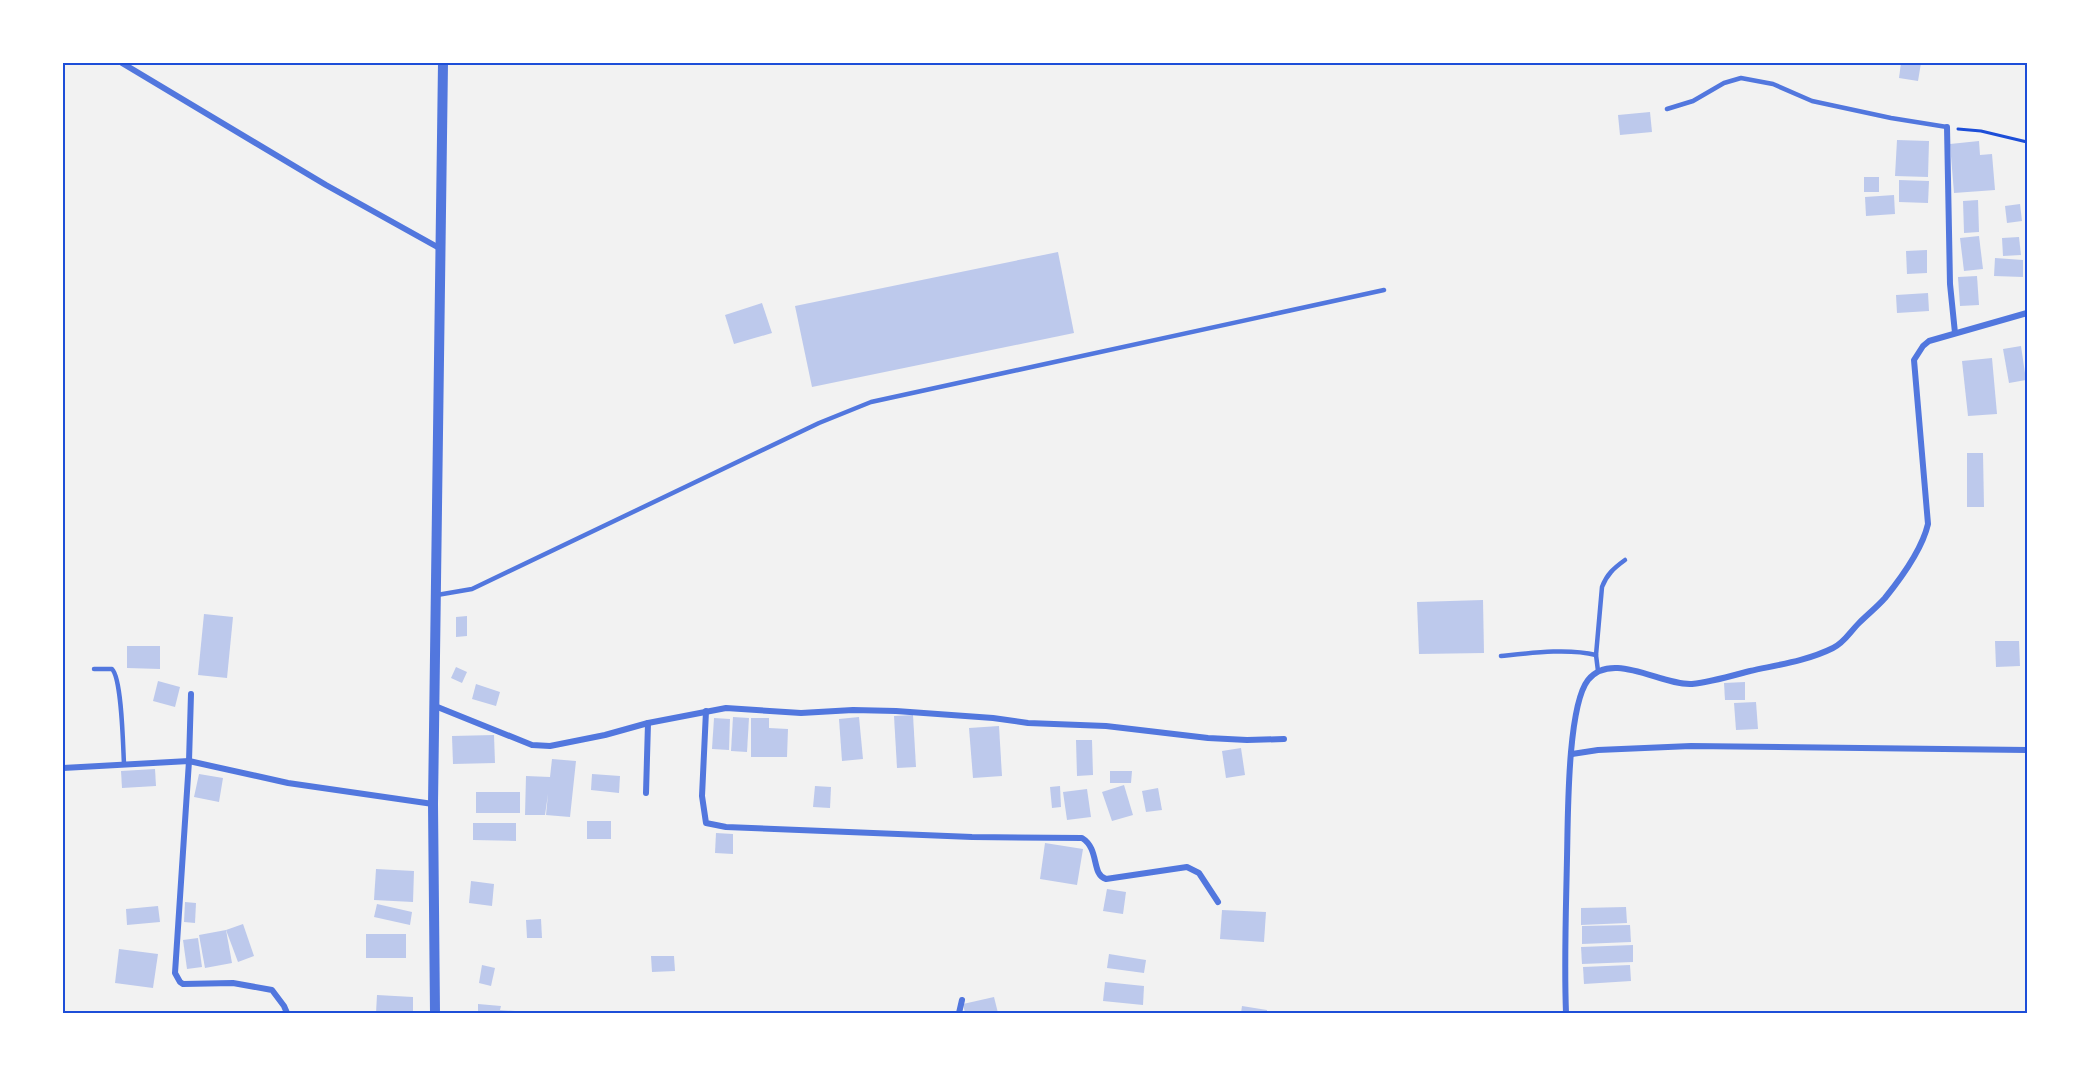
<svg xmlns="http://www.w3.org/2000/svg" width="2090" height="1076" font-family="Quicksand,sans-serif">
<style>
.building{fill:#bdc9ec}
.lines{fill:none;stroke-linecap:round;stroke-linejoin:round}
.path{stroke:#1d4ed8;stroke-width:3}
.service{stroke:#5277de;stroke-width:4.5}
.minor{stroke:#5277de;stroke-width:6}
.tertiary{stroke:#5277de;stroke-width:10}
.neatline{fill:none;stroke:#1d4ed8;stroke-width:2}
</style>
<rect width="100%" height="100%" fill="#f2f2f2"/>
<g class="building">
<path d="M 1901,63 L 1921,63 L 1918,81 L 1899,78 Z"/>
<path d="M 1650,112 L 1652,132 L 1620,135 L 1618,115 Z"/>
<path d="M 1897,140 L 1929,141 L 1928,177 L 1895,176 Z"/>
<path d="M 1979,141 L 1980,155 L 1992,154 L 1995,190 L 1954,193 L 1950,144 Z"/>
<rect x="1864" y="177" width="15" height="15"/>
<path d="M 1899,180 L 1929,181 L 1928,203 L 1899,202 Z"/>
<path d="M 1894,195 L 1895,214 L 1866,216 L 1865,197 Z"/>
<path d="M 1978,200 L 1979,232 L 1964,233 L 1963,201 Z"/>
<path d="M 2020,204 L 2022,221 L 2007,223 L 2005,206 Z"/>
<path d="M 1979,236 L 1983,269 L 1964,271 L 1960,238 Z"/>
<path d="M 2019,237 L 2021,255 L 2003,256 L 2002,238 Z"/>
<path d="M 1927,250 L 1927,273 L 1907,274 L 1906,251 Z"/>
<path d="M 1058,252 L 1074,333 L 812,387 L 795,306 Z"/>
<path d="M 1995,258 L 2023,260 L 2023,277 L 1994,276 Z"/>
<path d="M 1977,276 L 1979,305 L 1960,306 L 1958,277 Z"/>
<path d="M 1928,293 L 1929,311 L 1897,313 L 1896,295 Z"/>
<path d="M 762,303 L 772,333 L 734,344 L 725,315 Z"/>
<path d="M 2021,346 L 2026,380 L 2009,383 L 2003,349 Z"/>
<path d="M 1992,358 L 1997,414 L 1968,416 L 1962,361 Z"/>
<path d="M 1967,453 L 1983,453 L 1984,507 L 1967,507 Z"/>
<path d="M 1483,600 L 1484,653 L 1419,654 L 1417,602 Z"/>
<path d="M 204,614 L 233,617 L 227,678 L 198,675 Z"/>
<path d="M 467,616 L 467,636 L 456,637 L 456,617 Z"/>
<path d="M 1995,641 L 2019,641 L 2020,666 L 1996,667 Z"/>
<path d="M 127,646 L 160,646 L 160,669 L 127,668 Z"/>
<path d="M 456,667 L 467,672 L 462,683 L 451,678 Z"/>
<path d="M 158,681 L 180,687 L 175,707 L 153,701 Z"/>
<path d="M 1745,682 L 1745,700 L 1725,700 L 1724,683 Z"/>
<path d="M 476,684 L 500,692 L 496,706 L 472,699 Z"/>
<path d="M 1756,702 L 1758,729 L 1736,730 L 1734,703 Z"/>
<path d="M 913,715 L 916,767 L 897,768 L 894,716 Z"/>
<path d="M 733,717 L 749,718 L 747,752 L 731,751 Z"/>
<path d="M 859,717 L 863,759 L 842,761 L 839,719 Z"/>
<path d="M 714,718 L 730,719 L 729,750 L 712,749 Z"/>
<path d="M 751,718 L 769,718 L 769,728 L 788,729 L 787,757 L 751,757 Z"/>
<path d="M 999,726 L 1002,776 L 973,778 L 969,728 Z"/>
<path d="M 494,735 L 495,763 L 453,764 L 452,736 Z"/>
<path d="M 1076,740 L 1092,740 L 1093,775 L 1077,776 Z"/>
<path d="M 1241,748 L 1245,775 L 1226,778 L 1222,751 Z"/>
<path d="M 552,759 L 576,761 L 570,817 L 546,815 L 548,794 L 545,815 L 525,815 L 526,776 L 550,777 Z"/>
<path d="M 155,769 L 156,786 L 122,788 L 121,771 Z"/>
<path d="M 1110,771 L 1132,771 L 1131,783 L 1110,783 Z"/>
<path d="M 199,774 L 223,778 L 219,802 L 194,797 Z"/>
<path d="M 592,774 L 620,776 L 619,793 L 591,790 Z"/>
<path d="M 1124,785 L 1133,815 L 1112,821 L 1102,792 Z"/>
<path d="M 815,786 L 831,787 L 830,808 L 813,807 Z"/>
<path d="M 1060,786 L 1061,807 L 1052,808 L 1050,787 Z"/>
<path d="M 1158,788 L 1162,810 L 1146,812 L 1142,791 Z"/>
<path d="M 1087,789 L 1091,817 L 1067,820 L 1063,792 Z"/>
<rect x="476" y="792" width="44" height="21"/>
<rect x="587" y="821" width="24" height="18"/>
<path d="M 473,823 L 516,823 L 516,841 L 473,840 Z"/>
<path d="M 716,833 L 733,834 L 733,854 L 715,853 Z"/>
<path d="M 1045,843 L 1083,849 L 1077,885 L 1040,879 Z"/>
<path d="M 376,869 L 414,871 L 413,902 L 374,900 Z"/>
<path d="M 471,881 L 494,884 L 492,906 L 469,903 Z"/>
<path d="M 1107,889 L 1126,892 L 1123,914 L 1103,911 Z"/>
<path d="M 185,902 L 196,903 L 195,923 L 184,922 Z"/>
<path d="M 377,904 L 412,912 L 410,925 L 374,917 Z"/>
<path d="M 158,906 L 160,922 L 127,925 L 126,909 Z"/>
<path d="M 1626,907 L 1627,923 L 1581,925 L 1581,908 Z"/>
<path d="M 1222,910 L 1266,912 L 1264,942 L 1220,939 Z"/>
<path d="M 541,919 L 542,938 L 527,938 L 526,920 Z"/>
<path d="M 243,924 L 254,956 L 238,962 L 226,930 Z"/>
<path d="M 1630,925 L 1631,942 L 1582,944 L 1582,926 Z"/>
<path d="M 226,930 L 232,963 L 205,968 L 199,935 Z"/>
<rect x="366" y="934" width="40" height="24"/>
<path d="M 198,938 L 202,967 L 187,969 L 183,940 Z"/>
<path d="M 1633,945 L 1633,962 L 1582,964 L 1581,947 Z"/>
<path d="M 119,949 L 158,954 L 153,988 L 115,983 Z"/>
<path d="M 1109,954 L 1146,960 L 1144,973 L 1107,968 Z"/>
<path d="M 651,956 L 674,956 L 675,971 L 652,972 Z"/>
<path d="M 482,965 L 495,968 L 491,986 L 479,983 Z"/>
<path d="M 1630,965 L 1631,981 L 1584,984 L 1583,967 Z"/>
<path d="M 1105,982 L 1144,986 L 1143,1005 L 1103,1001 Z"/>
<path d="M 377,995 L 413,997 L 413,1013 L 376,1013 Z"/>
<path d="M 994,997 L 998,1013 L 965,1013 L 963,1004 Z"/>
<path d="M 478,1004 L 501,1006 L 500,1010 L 515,1011 L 515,1013 L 478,1013 Z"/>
<path d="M 1242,1006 L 1267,1010 L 1267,1013 L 1241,1013 Z"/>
</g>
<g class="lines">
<path class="path" d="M 1958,129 L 1981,131 L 2027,142"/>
<g class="service">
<path d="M 1667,109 L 1693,101 L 1724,83 L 1741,78 L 1773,84 L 1812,101 L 1891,118 L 1947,127"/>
<path d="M 437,595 L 472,589 L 819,423 L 871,402 L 1384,290"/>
<path d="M 1501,656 C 1530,653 1568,648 1596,655"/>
<path d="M 94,669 L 112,669 C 122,679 123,747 124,764"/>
<path d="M 1598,671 L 1596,655 L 1602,587 C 1607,574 1614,568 1625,560"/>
</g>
<g class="minor">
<path d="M 122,63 L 326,185 L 441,249"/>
<path d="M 1947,127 L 1950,284 L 1955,333"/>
<path d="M 191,694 L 189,761 L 175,973 L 180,982 L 183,984 L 233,983 L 272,990 L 284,1006 L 287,1013"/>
<path d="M 435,706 L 532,745 L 550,746 L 605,735 L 648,723 L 726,708 L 801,713 L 853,710 L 896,711 L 993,718 L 1028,723 L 1106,726 L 1208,738 L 1247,740 L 1284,739"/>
<path d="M 706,711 L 702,796 L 706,823 L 726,827 L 972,837 L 1082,838 C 1100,849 1091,875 1106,879 L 1187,867 L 1199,873 L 1218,902"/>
<path d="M 1572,754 L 1598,750 L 1691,746 L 2027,750"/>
<path d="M 63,768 L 189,761 L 288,783 L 433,804"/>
<path d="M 646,793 L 648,723"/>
<path d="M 959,1013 L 962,1000"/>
<path d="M 1566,1013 C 1564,961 1566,910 1567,858 C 1568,820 1567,707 1588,680 C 1612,650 1662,686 1692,684 C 1711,682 1731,676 1750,671 C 1777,665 1807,661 1833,648 C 1844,643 1850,632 1859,623 C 1867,615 1877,607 1885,598 C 1902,577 1922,550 1928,524 L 1914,360 L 1923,346 L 1929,341 L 2027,313"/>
</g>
<path class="tertiary" d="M 435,1013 L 433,804 L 443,63"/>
</g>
<rect width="2090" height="1076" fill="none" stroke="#ffffff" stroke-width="129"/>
<rect x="64" y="64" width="1962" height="948" class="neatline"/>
</svg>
